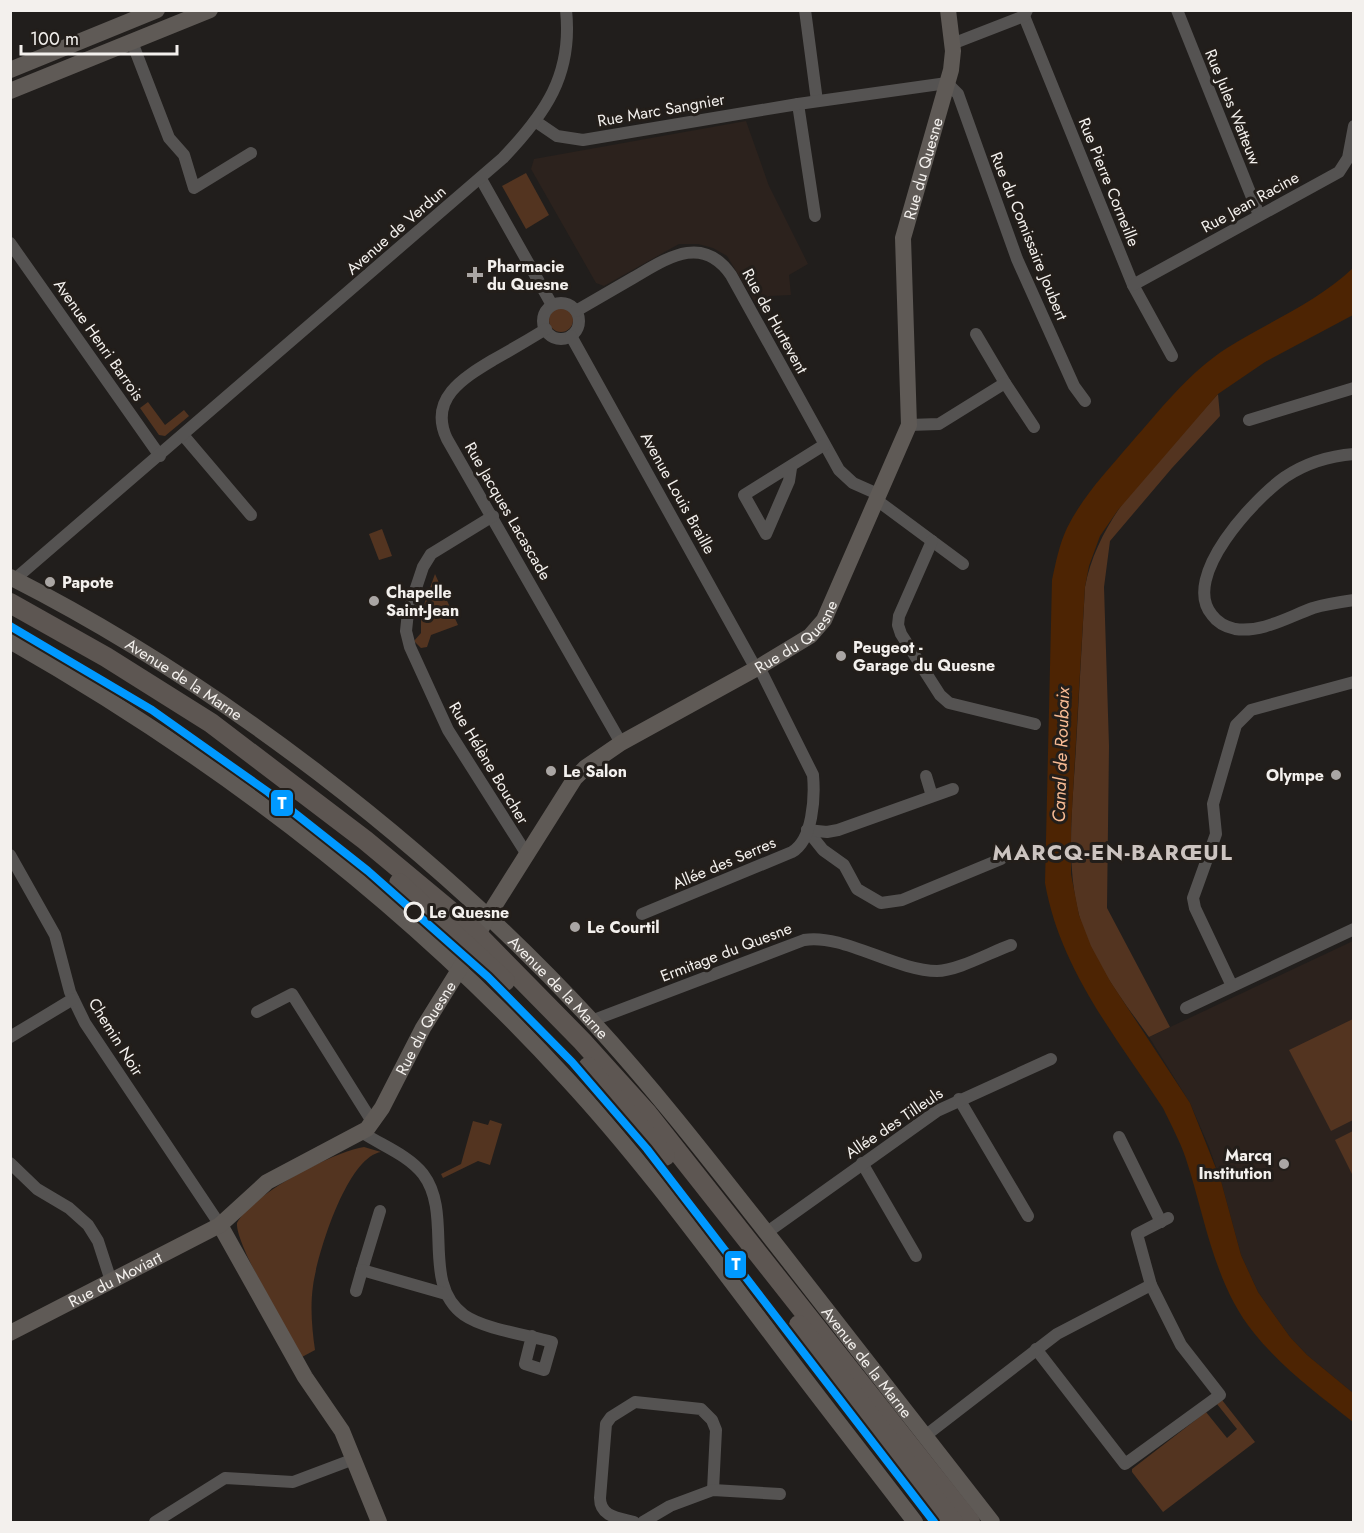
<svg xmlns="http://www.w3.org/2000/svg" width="1364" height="1533" font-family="Jost,sans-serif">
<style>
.built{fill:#2c221d}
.green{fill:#533420}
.water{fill:#4d2403}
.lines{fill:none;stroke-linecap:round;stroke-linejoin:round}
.street{stroke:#555352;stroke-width:12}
.secondary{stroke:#5f5a56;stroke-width:16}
.primary{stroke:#5d5652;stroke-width:20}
.tram-1-casing{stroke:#231e1a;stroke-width:12}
.tram-1{stroke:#09f;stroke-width:8}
.poi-dot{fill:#aaa6a4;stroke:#231e1a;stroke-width:2}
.stop-dot{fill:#231e1a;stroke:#f3f0ed;stroke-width:3}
.labels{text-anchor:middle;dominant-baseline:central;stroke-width:6;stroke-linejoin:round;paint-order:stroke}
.street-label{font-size:16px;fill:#f3f0ed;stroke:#231e1a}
.poi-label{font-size:16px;font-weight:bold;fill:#f3f0ed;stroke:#231e1a;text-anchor:start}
.stop-label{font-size:16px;font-weight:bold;fill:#f3f0ed;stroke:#231e1a;text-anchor:start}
.water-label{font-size:18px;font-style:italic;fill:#f8bb94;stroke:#231e1a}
.district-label{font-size:22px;font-weight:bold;letter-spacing:1.5px;fill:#ccc4c0;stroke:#231e1a}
.line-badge{stroke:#231e1a;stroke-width:2}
.badge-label{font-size:16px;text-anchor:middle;font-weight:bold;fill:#fff}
</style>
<rect width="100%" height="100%" fill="#211e1c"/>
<g class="built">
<path d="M 746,121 L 769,186 L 808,264 L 789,275 L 791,295 L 769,296 L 756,304 L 727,256 L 713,248 L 698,244 L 679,244 L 604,286 L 596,283 L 531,169 L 534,159 Z"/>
<path d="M 1353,941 L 1353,1393 L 1307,1355 L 1290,1337 L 1258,1292 L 1241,1255 L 1221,1181 L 1209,1147 L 1190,1103 L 1149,1037 Z"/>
</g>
<g class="green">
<path d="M 526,173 L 549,215 L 526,229 L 502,186 Z"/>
<circle cx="561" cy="320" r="12"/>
<path d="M 1218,394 L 1220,416 L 1172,468 L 1110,541 L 1104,587 L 1109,746 L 1107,908 L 1170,1027 L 1149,1037 C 1122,999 1091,960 1079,915 C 1065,860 1073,802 1076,747 C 1079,694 1082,641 1085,587 C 1099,511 1168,450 1218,394 Z"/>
<path d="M 148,402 L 165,425 L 184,410 L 189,416 L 165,436 L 159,435 L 140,408 Z"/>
<path d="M 382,529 L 392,556 L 379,560 L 369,534 Z"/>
<path d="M 435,574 L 458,625 L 431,635 L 427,647 L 421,648 L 414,641 L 421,633 L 421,613 Z"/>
<path d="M 1353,1019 L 1353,1120 L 1331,1131 L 1289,1050 Z"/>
<path d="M 490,1120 L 502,1124 L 490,1165 L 478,1161 L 443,1178 L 441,1174 L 461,1164 L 473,1121 L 488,1125 Z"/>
<path d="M 1353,1131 L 1353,1176 L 1335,1140 Z"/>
<path d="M 364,1147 L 381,1152 C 347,1157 317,1255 313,1286 C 310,1307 312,1329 315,1350 L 302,1357 C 289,1333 235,1244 237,1223 C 252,1194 332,1152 364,1147 Z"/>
<path d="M 1222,1400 L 1255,1442 L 1163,1512 L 1132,1472 L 1132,1469 L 1206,1412 L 1227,1438 L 1237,1429 L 1217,1404 Z"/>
</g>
<path class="water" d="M 1353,268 L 1353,315 L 1265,362 L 1218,394 L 1118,510 L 1100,536 L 1089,566 L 1085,587 L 1071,827 L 1071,874 L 1079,915 L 1091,946 L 1110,981 L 1190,1103 L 1221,1181 L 1241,1255 L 1258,1292 L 1290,1337 L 1307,1355 L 1353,1393 L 1353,1422 C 1319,1395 1282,1368 1254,1333 C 1214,1284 1205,1217 1186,1159 C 1180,1141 1171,1125 1163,1108 C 1116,1037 1060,969 1045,883 L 1052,580 C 1056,562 1059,545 1067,528 C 1083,496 1107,471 1130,444 C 1160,410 1188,373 1227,348 C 1270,321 1316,303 1353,268 Z"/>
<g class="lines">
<g class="street">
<path d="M 805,10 L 817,101"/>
<path d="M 1177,10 L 1259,215"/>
<path d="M 1024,16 L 1133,285 L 1172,356"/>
<path d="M 132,42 L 169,138 L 184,155 L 194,188 L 251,153"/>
<path d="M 952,44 L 1024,16 L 1027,10"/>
<path d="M 798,104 L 815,216"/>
<path d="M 535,121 L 557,136 L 583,140 L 798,104 L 947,83 L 958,94 L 1017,259 L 1074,386 L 1085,401"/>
<path d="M 481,179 L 552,305"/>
<path d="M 10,243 L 160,456"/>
<path d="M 1133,285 L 1339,172 L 1348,158 L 1354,126"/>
<circle cx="561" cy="321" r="18"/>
<path d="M 576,311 C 595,300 614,289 633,278 C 666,259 702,233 731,275 L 839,470 L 853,483 L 880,495"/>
<path d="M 546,329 C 528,340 511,350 493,360 C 463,378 428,399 447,439 L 621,743"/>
<path d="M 976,334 L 1005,383"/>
<path d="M 571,336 L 755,667"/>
<path d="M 1249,420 L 1354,388"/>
<path d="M 909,425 L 939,424 L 1005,383 L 1034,427"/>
<path d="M 183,435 L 251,515"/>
<path d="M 1354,454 C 1328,456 1306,463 1285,477 C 1255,498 1180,577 1212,615 C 1217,622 1226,627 1235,629 C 1262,633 1288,617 1313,608 C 1326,604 1340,602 1354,600"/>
<path d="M 791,468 L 789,481 L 766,534 L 744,495 L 824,445"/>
<path d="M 878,501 L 963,564"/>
<path d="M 493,516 L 431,554 L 423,567 L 408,612 L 406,631 L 410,647 L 448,730 L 526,853"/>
<path d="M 932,541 L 899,616 L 898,625 L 901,634 L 940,695 L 949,703 L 1035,724"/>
<path d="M 15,579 L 503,158 C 545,114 573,75 566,10"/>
<path d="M 926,776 L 932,796"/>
<path d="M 807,830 L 823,850 L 844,865 L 857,889 L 881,903 L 902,900 L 1001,859"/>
<path d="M 807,830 L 827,832 L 838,830 L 953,789"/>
<path d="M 10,855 L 55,935 L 70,992 L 85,1023 L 220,1225"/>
<path d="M 642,914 L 792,852 C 813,840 815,797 813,775 L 759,667"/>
<path d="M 1232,986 L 1195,908 L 1193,898 L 1216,834 L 1213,804 L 1236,725 L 1251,710 L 1354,682"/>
<path d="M 1186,1008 L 1354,929"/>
<path d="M 257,1012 L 292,994 L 373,1123"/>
<path d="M 591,1021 L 804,940 C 842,933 896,971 937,971 C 957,971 991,952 1011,945"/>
<path d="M 10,1037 L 73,999"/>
<path d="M 959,1099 L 1028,1216"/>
<path d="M 363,1133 C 383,1146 408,1155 423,1174 C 454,1215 420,1283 464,1315 C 484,1329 527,1335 552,1342 L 544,1370 L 525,1364 L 532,1336"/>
<path d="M 1119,1137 L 1161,1222"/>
<path d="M 10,1163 L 37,1189 L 69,1208 L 88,1225 L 98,1241 L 111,1281"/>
<path d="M 862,1163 L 916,1256"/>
<path d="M 766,1233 L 937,1111 L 1051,1059"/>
<path d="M 362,1270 L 380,1211"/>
<path d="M 356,1291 L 362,1270 L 446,1294"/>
<path d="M 1036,1349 L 1125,1464 L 1220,1395 L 1181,1345 L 1151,1285"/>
<path d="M 925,1436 L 1057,1334 L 1151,1285 L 1137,1234 L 1168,1218"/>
<path d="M 155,1522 L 225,1478 L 293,1482 L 354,1459"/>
<path d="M 634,1522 C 619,1518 600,1517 600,1498 L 606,1424 L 611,1417 L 635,1402 L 701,1409 L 712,1420 L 716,1430 L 713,1490"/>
<path d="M 643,1522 L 670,1506 L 713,1490 L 780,1494"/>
</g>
<g class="secondary">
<path d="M 10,70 L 157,10"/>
<path d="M 10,91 L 210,10"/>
<path id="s1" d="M 10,577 C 219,683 432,848 591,1020 C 660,1095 721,1175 784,1255 C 853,1344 923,1433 992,1522"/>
<path d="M 10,641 C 217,759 406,903 567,1079 C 641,1159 705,1247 771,1334 C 818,1397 867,1459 915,1522"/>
<path d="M 220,1225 L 305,1377 L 342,1431 L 379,1522"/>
<path id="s2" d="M 10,1333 L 220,1225 L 267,1182 L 367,1129 L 382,1108 L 423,1028 L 459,970 L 488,916 L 575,778 L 586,767 L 621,743 L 759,667 L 810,636 L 824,620 L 909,425 L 903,238 L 951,70 L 953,51 L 948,10"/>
</g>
<g class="primary">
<path d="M 10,603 L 106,657 L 211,723 L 365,840 L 472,929 L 582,1041 L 647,1113 L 970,1522"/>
<path d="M 399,883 L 505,981"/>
<path d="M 588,1067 L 665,1156"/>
<path d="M 799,1325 L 953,1522"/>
</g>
<defs>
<path id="tram-1" d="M 10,626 L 152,710 L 268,792 L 368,871 L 488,977 L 572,1062 L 647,1149 L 934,1522"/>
</defs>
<use href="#tram-1" class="tram-1-casing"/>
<use href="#tram-1" class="tram-1"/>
</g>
<g class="poi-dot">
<path d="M472 266h6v6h6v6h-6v6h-6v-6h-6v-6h6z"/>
<circle cx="50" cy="582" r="6"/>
<circle cx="374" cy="601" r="6"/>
<circle cx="841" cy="656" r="6"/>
<circle cx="551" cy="771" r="6"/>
<circle cx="1336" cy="775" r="6"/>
<circle cx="575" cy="927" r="6"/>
<circle cx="1284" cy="1164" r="6"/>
</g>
<circle class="stop-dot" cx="414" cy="912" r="9"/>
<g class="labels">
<g class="street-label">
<text transform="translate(1233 107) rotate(68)">Rue Jules Watteuw</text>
<text transform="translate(661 110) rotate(-10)">Rue Marc Sangnier</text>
<text stroke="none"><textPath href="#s2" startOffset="1590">Rue du Quesne</textPath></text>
<text transform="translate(1109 182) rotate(68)">Rue Pierre Corneille</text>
<text transform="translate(1250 202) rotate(-29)">Rue Jean Racine</text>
<text transform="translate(396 230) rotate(-41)">Avenue de Verdun</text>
<text transform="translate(1029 236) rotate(68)">Rue du Comissaire Joubert</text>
<text transform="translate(775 321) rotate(61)">Rue de Hurtevent</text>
<text transform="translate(99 340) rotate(55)">Avenue Henri Barrois</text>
<text transform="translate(678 493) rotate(61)">Avenue Louis Braille</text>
<text transform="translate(508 511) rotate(60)">Rue Jacques Lacascade</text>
<text stroke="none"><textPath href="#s2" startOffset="1086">Rue du Quesne</textPath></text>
<text stroke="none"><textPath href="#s1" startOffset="202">Avenue de la Marne</textPath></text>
<text transform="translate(489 763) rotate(59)">Rue Hélène Boucher</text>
<text transform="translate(724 863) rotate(-23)">Allée des Serres</text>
<text transform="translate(726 952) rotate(-21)">Ermitage du Quesne</text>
<text stroke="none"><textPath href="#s1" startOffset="688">Avenue de la Marne</textPath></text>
<text stroke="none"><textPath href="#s2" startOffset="530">Rue du Quesne</textPath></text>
<text transform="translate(116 1037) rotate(58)">Chemin Noir</text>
<text transform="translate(894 1123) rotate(-34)">Allée des Tilleuls</text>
<text stroke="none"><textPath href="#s2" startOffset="118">Rue du Moviart</textPath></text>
<text stroke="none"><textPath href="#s1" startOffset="1174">Avenue de la Marne</textPath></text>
</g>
<g class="poi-label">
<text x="487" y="266">Pharmacie<tspan x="487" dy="18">du Quesne</tspan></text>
<text x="62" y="582">Papote</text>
<text x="386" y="592">Chapelle<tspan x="386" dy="18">Saint-Jean</tspan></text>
<text x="853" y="647">Peugeot -<tspan x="853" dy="18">Garage du Quesne</tspan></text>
<text x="563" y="771">Le Salon</text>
<text x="1324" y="775" text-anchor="end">Olympe</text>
<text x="587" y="927">Le Courtil</text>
<text x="1272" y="1155" text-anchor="end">Marcq<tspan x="1272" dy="18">Institution</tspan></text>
</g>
<g class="stop-label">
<text x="429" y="912">Le Quesne</text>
</g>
<g class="water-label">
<text transform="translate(1061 755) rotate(-88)">Canal de Roubaix</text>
</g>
<g class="district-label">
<text x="1113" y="852">MARCQ-EN-BARŒUL</text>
</g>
</g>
<g class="line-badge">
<rect x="270" y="789" width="24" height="28" rx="6" fill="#09f"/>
<rect x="724" y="1250" width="23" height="29" rx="6" fill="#09f"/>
</g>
<g class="badge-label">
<text x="282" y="809">T</text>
<text x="736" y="1270">T</text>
</g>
<rect width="1364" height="1533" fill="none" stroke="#f3f0ed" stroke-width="24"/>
<path d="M21 45v9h156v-9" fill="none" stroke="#f3f0ed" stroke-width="3"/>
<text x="30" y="45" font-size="18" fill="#f3f0ed" stroke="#231e1a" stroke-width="4.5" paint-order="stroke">100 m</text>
</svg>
